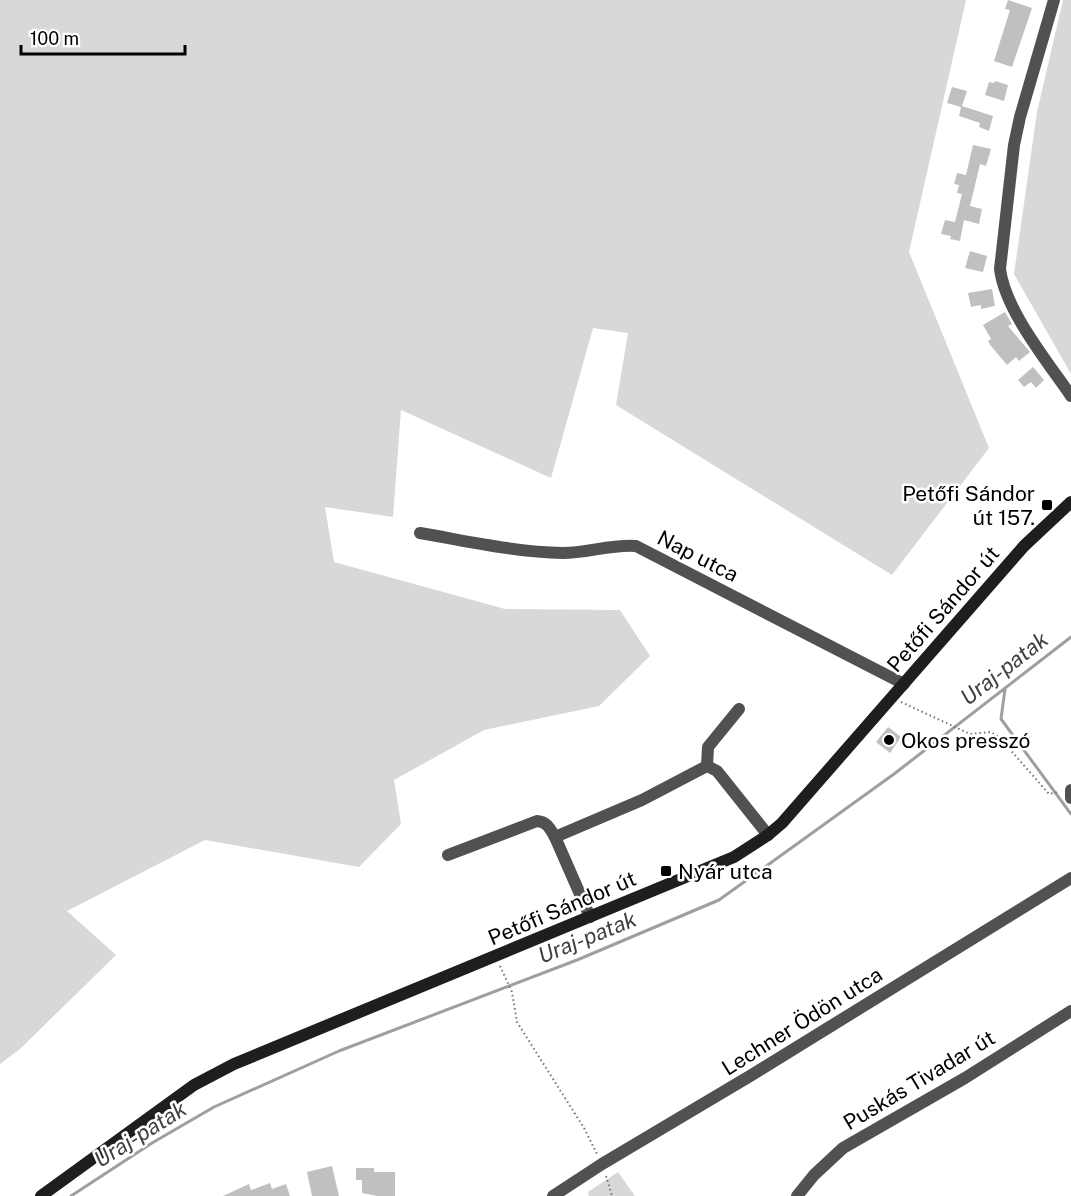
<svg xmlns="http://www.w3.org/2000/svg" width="1071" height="1196" font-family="'Public Sans',sans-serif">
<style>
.green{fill:#d8d8d8}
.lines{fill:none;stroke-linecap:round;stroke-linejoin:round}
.stream{stroke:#9f9f9f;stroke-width:3}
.building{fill:#c0c0c0}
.path{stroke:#737373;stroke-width:2;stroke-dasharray:1.5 3;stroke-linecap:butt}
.street{stroke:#515151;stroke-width:12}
.secondary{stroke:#1e1e1e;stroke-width:12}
.poi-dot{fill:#000;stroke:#fff;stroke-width:2}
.labels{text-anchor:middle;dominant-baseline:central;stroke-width:5;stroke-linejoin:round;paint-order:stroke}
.poi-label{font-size:21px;fill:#000;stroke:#fff;text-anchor:start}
.street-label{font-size:21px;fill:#000;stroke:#fff}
.water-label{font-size:22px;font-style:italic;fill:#404040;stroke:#fff}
</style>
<rect width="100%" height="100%" fill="#fff"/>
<g class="green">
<path d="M 0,0 L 966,0 L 909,252 L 989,448 L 892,575 L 616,405 L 628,333 L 593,328 L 551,478 L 401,410 L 393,517 L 325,507 L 334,562 L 505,609 L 620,610 L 650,656 L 599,706 L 484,730 L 394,780 L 401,824 L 359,867 L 205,840 L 67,911 L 116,955 L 20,1049 L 0,1064 Z"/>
<path d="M 1063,0 L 1071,0 L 1071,374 L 1014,274 L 1037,112 Z"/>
<path d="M 618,1172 L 635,1196 L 589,1196 L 588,1192 Z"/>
</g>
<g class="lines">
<g class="stream">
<path d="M 1005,689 L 1001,719 L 1071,814"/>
<path d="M 71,1196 L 152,1143 L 214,1107 L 339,1051 L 577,960 L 719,900 L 894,774 L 1071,637"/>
</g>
</g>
<g class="building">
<path d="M 1008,0 L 1032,8 L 1012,67 L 994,61 L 1010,10 L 1005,9 Z"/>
<path d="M 995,81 L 1008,85 L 1004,101 L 985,95 L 989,82 L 994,83 Z"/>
<path d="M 952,87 L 967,91 L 962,106 L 993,116 L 989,131 L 979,127 L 980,123 L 959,116 L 961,107 L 947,103 Z"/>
<path d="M 973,145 L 991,149 L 986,166 L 980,164 L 970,206 L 982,209 L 979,224 L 964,220 L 960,241 L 950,239 L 951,236 L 941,234 L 945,220 L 955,222 L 962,194 L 957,193 L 959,185 L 954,184 L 957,173 L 966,175 Z"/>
<path d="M 970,251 L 987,256 L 983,272 L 965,268 Z"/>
<path d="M 992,289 L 995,306 L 981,309 L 981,305 L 971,307 L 968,293 Z"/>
<path d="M 1005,312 L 1012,324 L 1008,326 L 1030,352 L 1019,361 L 1016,357 L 1007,365 L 991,346 L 988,341 L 991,339 L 983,325 Z"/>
<path d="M 1033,367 L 1044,380 L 1036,388 L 1031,382 L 1024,387 L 1018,380 Z"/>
<path d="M 888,727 L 901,737 L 890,753 L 876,742 Z"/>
<path d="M 332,1166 L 339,1196 L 312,1196 L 307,1172 Z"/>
<path d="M 356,1168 L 374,1168 L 374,1172 L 395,1172 L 395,1196 L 377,1196 L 362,1193 L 362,1180 L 356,1180 Z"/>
<path d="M 270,1183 L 272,1189 L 286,1184 L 290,1196 L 223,1196 L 249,1184 L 251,1190 Z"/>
</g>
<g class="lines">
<g class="path">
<path d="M 901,702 L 970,734 L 991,732 L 999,737 L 1049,794 L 1059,792"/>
<path d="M 500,966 L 512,992 L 517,1022 L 584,1128 L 597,1154"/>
<path d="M 606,1176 L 612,1196"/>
</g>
<g class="street">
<path d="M 1054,0 L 1020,117 L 1014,145 L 1000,269 C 1005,310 1047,361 1071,396"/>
<path d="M 420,533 C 467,541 515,552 563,553 C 587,553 612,544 636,546 L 904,684"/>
<path d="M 707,766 L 708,747 L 739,709"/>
<path d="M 1071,790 L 1071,798"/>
<path d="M 555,837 L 642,800 L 707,766 L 717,771 L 768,835"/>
<path d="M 448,855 L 537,821 C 548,822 550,829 555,837 L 590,917"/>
<path d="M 553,1196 L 602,1164 L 750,1076 L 1071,878"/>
<path d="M 797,1196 L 814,1175 L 843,1148 L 965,1078 L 1071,1011"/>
</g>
<path class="secondary" d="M 41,1196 L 194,1085 L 234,1064 L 734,857 L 768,835 L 782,823 L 1024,546 L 1071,502"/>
</g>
<g class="poi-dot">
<rect x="1041" y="499" width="12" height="12" rx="3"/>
<circle cx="889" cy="740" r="6"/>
<rect x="660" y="865" width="12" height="12" rx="3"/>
</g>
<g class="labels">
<g class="poi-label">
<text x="1035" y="493" text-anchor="end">Petőfi Sándor<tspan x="1035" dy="24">út 157.</tspan></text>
<text x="901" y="740">Okos presszó</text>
<text x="678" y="871">Nyár utca</text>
</g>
<g class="street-label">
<text transform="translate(698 556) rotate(27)">Nap utca</text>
<text transform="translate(943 609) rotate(-49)">Petőfi Sándor út</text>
<text transform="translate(562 908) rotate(-23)">Petőfi Sándor út</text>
<text transform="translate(802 1021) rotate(-32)">Lechner Ödön utca</text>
<text transform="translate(919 1080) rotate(-31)">Puskás Tivadar út</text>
</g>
<g class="water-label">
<text transform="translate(1004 668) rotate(-38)">Uraj-patak</text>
<text transform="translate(587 937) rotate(-22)">Uraj-patak</text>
<text transform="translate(140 1134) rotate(-32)">Uraj-patak</text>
</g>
</g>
<path d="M21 45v9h164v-9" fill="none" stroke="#000000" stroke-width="3"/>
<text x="30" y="45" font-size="18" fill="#000000" stroke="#ffffff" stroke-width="4.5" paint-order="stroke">100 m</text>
</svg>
